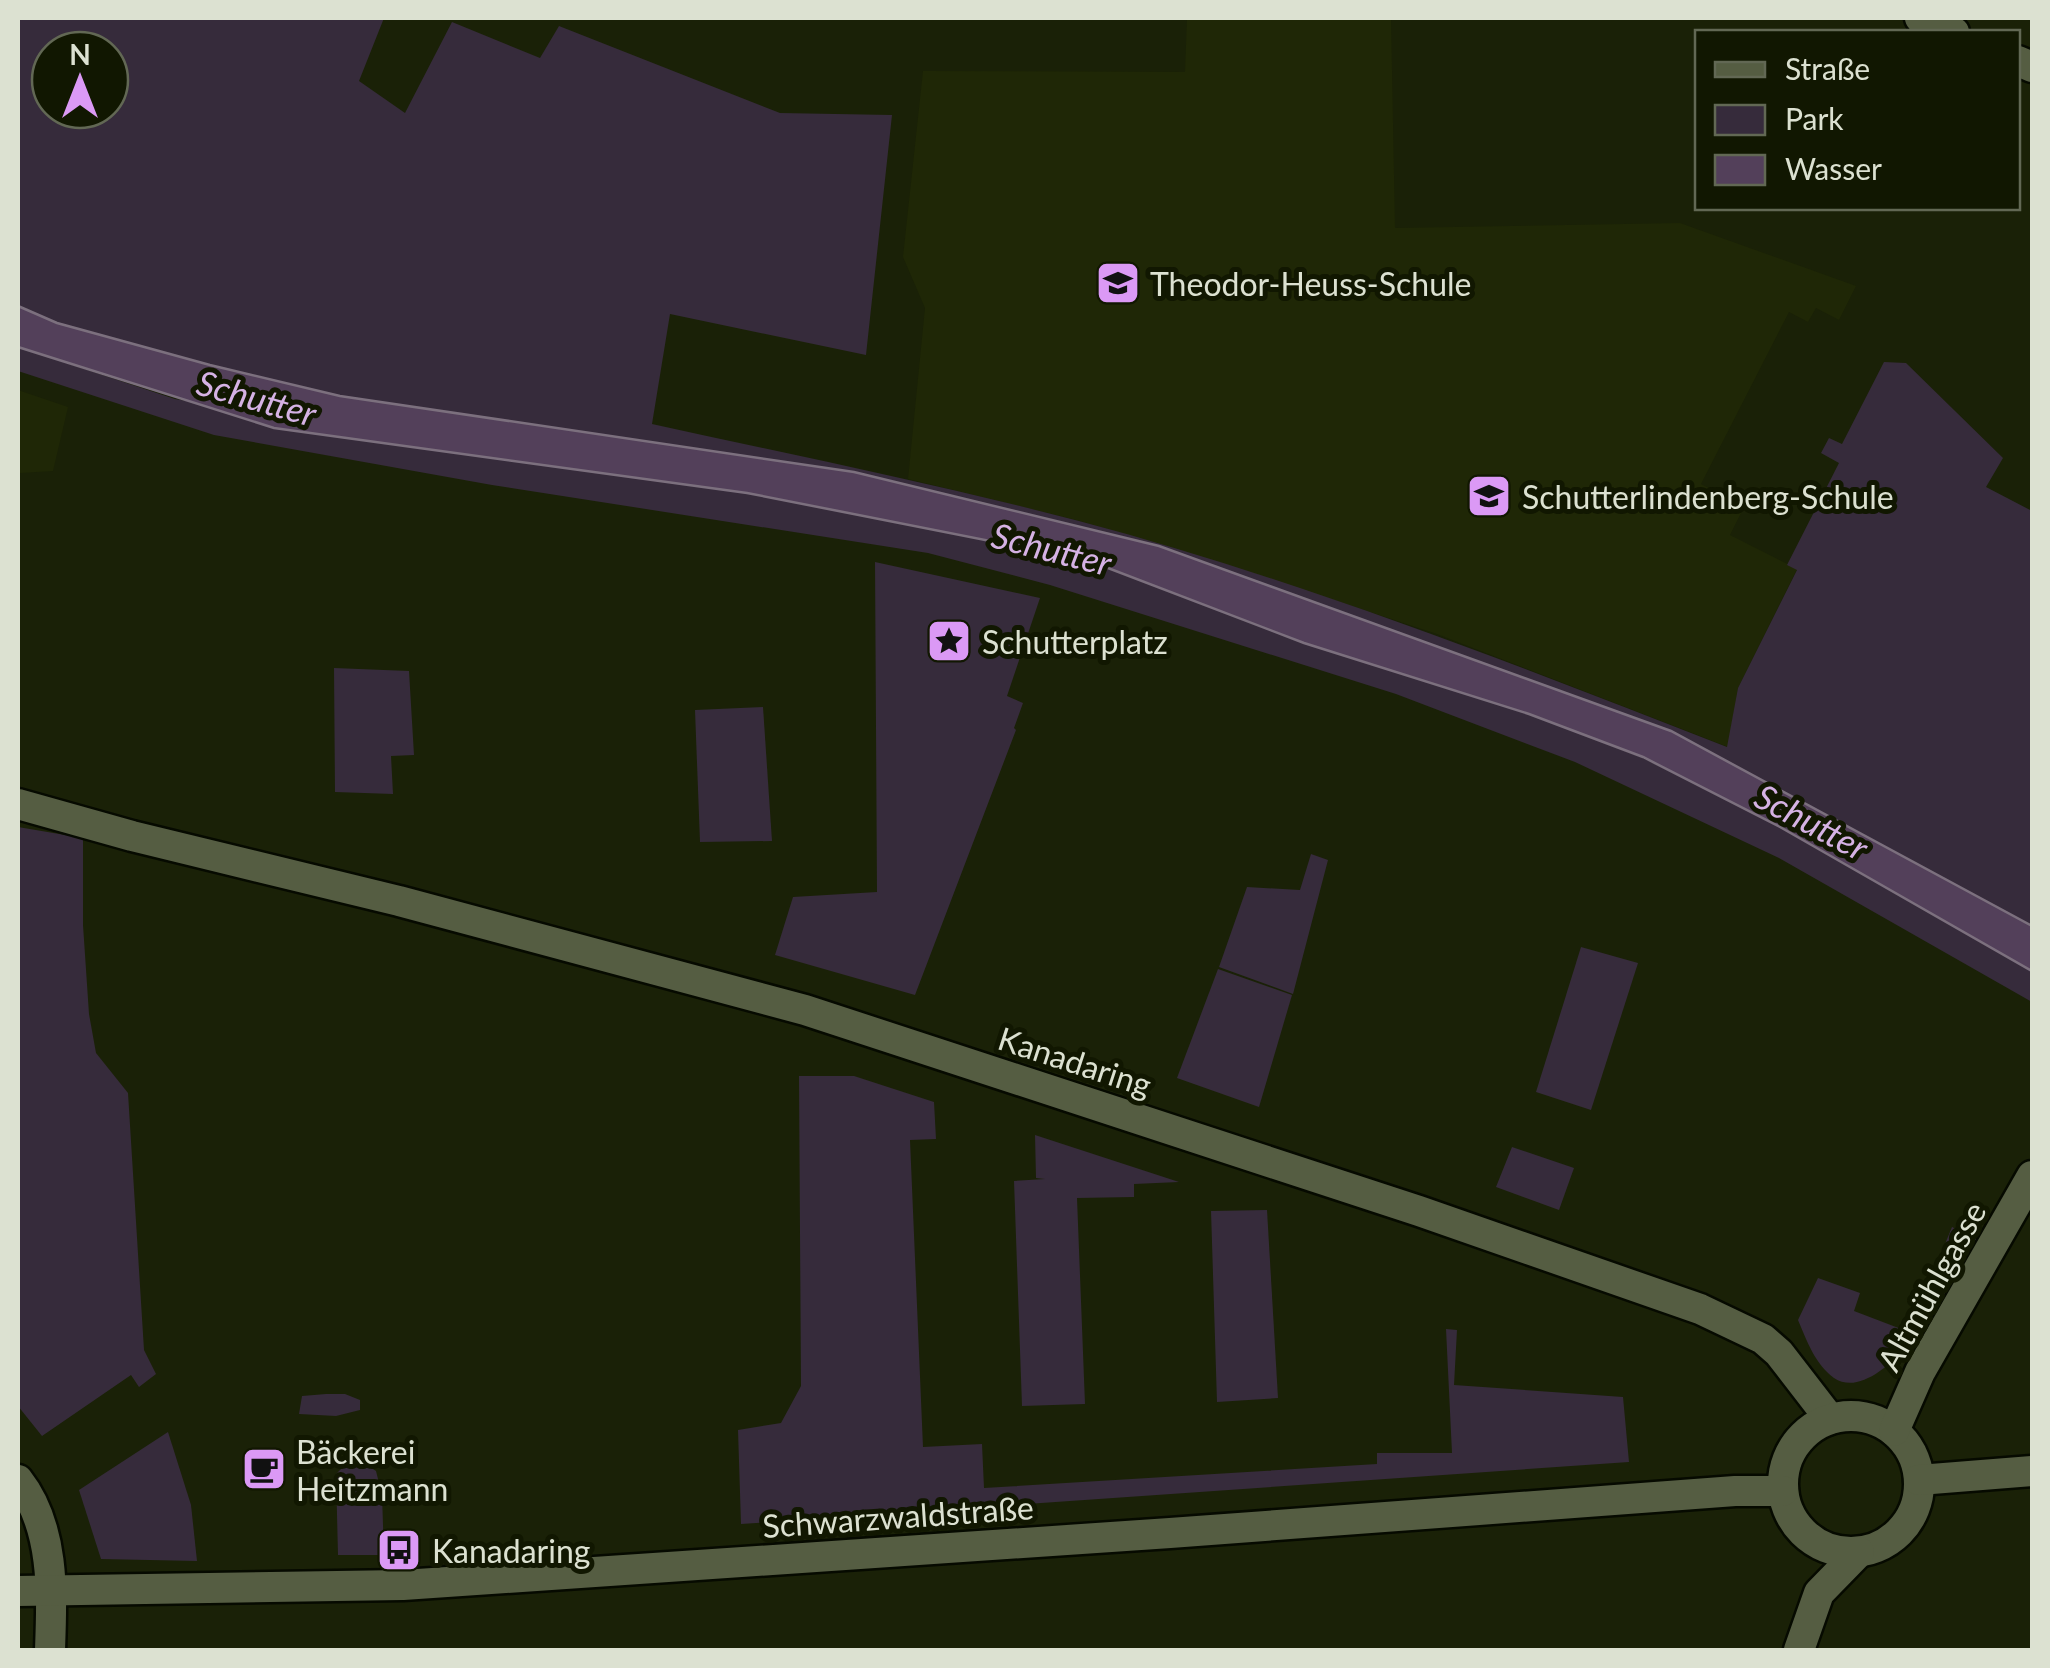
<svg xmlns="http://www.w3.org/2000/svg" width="2050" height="1668" font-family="Lato,sans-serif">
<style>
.built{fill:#1f2706}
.green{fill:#362b3b;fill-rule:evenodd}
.water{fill:#53405a;stroke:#7c707e;stroke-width:2.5}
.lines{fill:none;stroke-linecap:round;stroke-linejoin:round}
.minor-casing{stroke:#060a00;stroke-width:35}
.minor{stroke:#555d42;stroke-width:30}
.labels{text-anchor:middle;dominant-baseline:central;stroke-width:10;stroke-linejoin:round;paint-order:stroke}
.poi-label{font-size:32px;fill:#dce1d1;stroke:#111701;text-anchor:start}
.street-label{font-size:32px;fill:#dce1d1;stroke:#111701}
.water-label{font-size:35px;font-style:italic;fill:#d5b2e4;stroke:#111701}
</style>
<rect width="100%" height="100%" fill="#1a2107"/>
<g class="built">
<path d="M 1187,18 L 1391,18 L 1395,228 L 1680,223 L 1856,286 L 1839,320 L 1816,308 L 1808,322 L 1789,312 L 1701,484 L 1744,507 L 1730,535 L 1797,569 L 1738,688 L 1728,747 L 1437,634 L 1233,567 L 1080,521 L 908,479 L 925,308 L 903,257 L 923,71 L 1185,72 Z"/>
<path d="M 18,390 L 68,407 L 53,471 L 20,473 L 18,535 Z"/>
</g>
<g class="green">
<path d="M 18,18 L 384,18 L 359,81 L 405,113 L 452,22 L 540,58 L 559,26 L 780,113 L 892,115 L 866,355 L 670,314 L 652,424 C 794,455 937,484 1079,521 C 1301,580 1514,664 1727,747 L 1738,688 L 1797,570 L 1787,565 L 1839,463 L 1821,453 L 1829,438 L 1842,444 L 1884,362 L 1906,363 L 2003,458 L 1986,487 L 2032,511 L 2032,926 L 1671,731 L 1159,546 L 854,472 L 340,396 L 210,365 L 57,323 L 18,306 ZM 50,50 L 110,50 L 110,110 L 50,110 Z"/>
<path d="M 18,347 L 175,399 L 747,493 L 1087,560 L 1304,643 L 1529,714 L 1643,758 L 1780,827 L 2032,971 L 2032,1002 L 1779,858 L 1575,762 L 1396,694 L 1050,585 L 928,553 L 492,485 L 214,435 L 18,371 Z"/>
<path d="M 875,562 L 1040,598 L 1007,696 L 1023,703 L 1014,728 L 1016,730 L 915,995 L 775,955 L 793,897 L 877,892 Z"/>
<path d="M 334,668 L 409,671 L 414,755 L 391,756 L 393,794 L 335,792 Z"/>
<path d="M 763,707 L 772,841 L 700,842 L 695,710 Z"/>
<path d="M 18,827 L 83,838 L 83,925 L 89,1014 L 96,1053 L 128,1093 L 144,1350 L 156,1374 L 139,1387 L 131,1375 L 42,1436 L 18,1406 Z"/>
<path d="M 1311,854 L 1328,860 L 1293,994 L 1219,967 L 1247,887 L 1300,890 Z"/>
<path d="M 1581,947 L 1638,963 L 1591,1110 L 1536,1092 Z"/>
<path d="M 1218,969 L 1292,995 L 1259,1107 L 1177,1078 Z"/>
<path d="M 799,1076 L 854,1076 L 934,1102 L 936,1139 L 910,1140 L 923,1447 L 982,1444 L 984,1488 L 1377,1464 L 1377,1453 L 1452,1453 L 1446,1329 L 1457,1330 L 1454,1385 L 1623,1397 L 1629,1462 L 741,1524 L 738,1430 L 781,1423 L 801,1386 Z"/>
<path d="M 1035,1135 L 1179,1182 L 1134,1184 L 1134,1197 L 1077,1198 L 1085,1404 L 1022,1406 L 1014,1181 L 1045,1179 L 1036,1178 Z"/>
<path d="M 1512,1147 L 1574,1168 L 1559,1210 L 1496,1187 Z"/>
<path d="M 1267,1210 L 1278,1398 L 1217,1402 L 1211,1211 Z"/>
<path d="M 1952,1227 L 1982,1242 C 1961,1274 1882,1410 1834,1378 C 1815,1364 1807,1341 1798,1320 L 1818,1278 L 1860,1293 L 1854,1311 L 1909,1332 Z"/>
<path d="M 326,1394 L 345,1394 L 360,1400 L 360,1410 L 336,1416 L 299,1414 L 302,1396 Z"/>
<path d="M 168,1432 L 191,1505 L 197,1561 L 101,1559 L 79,1490 Z"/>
<path d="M 347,1463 L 364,1463 L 376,1471 L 382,1495 L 384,1555 L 338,1555 L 336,1474 Z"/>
</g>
<path class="water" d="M 18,306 L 57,323 L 210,365 L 340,396 L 854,472 L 1159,546 L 1671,731 L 2032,926 L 2032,971 L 1780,827 L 1643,757 L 1529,714 L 1304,643 L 1087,560 L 747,493 L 274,428 L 18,347 Z"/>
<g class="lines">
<defs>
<g id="minor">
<path d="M 1920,18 L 1954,32"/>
<path d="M 2018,61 L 2032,67"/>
<path d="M 18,804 L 132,836 L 399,901 L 805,1010 L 1419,1211 L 1700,1309 L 1763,1339 L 1779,1353 L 1830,1419"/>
<circle cx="1851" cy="1484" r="68"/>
<path d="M 1894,1431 L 1920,1372 L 2032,1176"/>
<path d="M 18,1480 C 55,1527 52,1594 50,1650"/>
<path d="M 1919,1480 L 2032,1471"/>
<path d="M 18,1591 L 403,1585 L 1170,1533 L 1735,1491 L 1783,1491"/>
<path d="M 1799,1650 L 1819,1593 L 1859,1552"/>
</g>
</defs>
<use href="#minor" class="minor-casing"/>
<use href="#minor" class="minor"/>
</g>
<defs>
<symbol id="school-square" viewBox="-11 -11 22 22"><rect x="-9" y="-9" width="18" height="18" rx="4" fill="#db99f5" stroke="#111701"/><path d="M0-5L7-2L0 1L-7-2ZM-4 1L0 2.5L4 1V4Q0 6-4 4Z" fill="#111"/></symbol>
<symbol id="sight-square" viewBox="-11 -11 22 22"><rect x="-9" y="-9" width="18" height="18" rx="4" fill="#db99f5" stroke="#111701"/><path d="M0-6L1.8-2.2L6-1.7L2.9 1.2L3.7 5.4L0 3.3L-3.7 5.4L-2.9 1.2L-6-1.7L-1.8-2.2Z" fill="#111"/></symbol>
<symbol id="cafe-square" viewBox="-11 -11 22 22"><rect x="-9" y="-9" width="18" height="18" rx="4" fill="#db99f5" stroke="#111701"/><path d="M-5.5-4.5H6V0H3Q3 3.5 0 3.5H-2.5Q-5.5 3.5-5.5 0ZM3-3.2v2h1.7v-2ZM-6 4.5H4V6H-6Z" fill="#111"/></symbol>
<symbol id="bus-square" viewBox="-11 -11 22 22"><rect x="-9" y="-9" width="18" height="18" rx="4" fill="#db99f5" stroke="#111701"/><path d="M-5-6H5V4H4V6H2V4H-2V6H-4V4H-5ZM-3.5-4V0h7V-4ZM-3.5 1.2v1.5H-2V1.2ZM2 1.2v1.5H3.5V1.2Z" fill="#111"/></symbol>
</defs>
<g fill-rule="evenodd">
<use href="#school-square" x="1093" y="258" width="50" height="50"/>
<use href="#school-square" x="1464" y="471" width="50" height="50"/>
<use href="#sight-square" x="924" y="616" width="50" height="50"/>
<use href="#cafe-square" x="239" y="1444" width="50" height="50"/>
<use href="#bus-square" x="374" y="1525" width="50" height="50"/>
</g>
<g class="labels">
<g class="poi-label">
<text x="1150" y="283">Theodor-Heuss-Schule</text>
<text x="1522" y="496">Schutterlindenberg-Schule</text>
<text x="982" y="641">Schutterplatz</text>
<text x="296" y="1451">Bäckerei<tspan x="296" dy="37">Heitzmann</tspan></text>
<text x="432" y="1550">Kanadaring</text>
</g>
<g class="street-label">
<text transform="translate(1075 1061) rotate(18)">Kanadaring</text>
<text transform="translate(1931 1286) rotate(-61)">Altmühlgasse</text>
<text transform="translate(898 1516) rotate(-4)">Schwarzwaldstraße</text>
</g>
<g class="water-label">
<text transform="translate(257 397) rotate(16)">Schutter</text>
<text transform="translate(1052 548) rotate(14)">Schutter</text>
<text transform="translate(1812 821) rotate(28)">Schutter</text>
</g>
</g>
<rect width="2050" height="1668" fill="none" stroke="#dce1d1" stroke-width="40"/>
<rect x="1695" y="30" width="325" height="180" fill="#111701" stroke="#626854" stroke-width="2.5"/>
<rect x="1715" y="62" width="50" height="15" fill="#555d42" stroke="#626854" stroke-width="2.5"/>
<text x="1785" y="80" font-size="30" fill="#dce1d1">Straße</text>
<rect x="1715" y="105" width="50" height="30" fill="#362b3b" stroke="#626854" stroke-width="2.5"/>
<text x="1785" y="130" font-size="30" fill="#dce1d1">Park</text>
<rect x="1715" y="155" width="50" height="30" fill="#53405a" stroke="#626854" stroke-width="2.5"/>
<text x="1785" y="180" font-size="30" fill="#dce1d1">Wasser</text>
<g transform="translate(80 80)"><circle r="48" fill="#111701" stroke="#626854" stroke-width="2.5"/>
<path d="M0-8L18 38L0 25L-18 38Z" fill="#db99f5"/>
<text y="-15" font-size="28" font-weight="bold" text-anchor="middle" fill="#dce1d1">N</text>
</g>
</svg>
